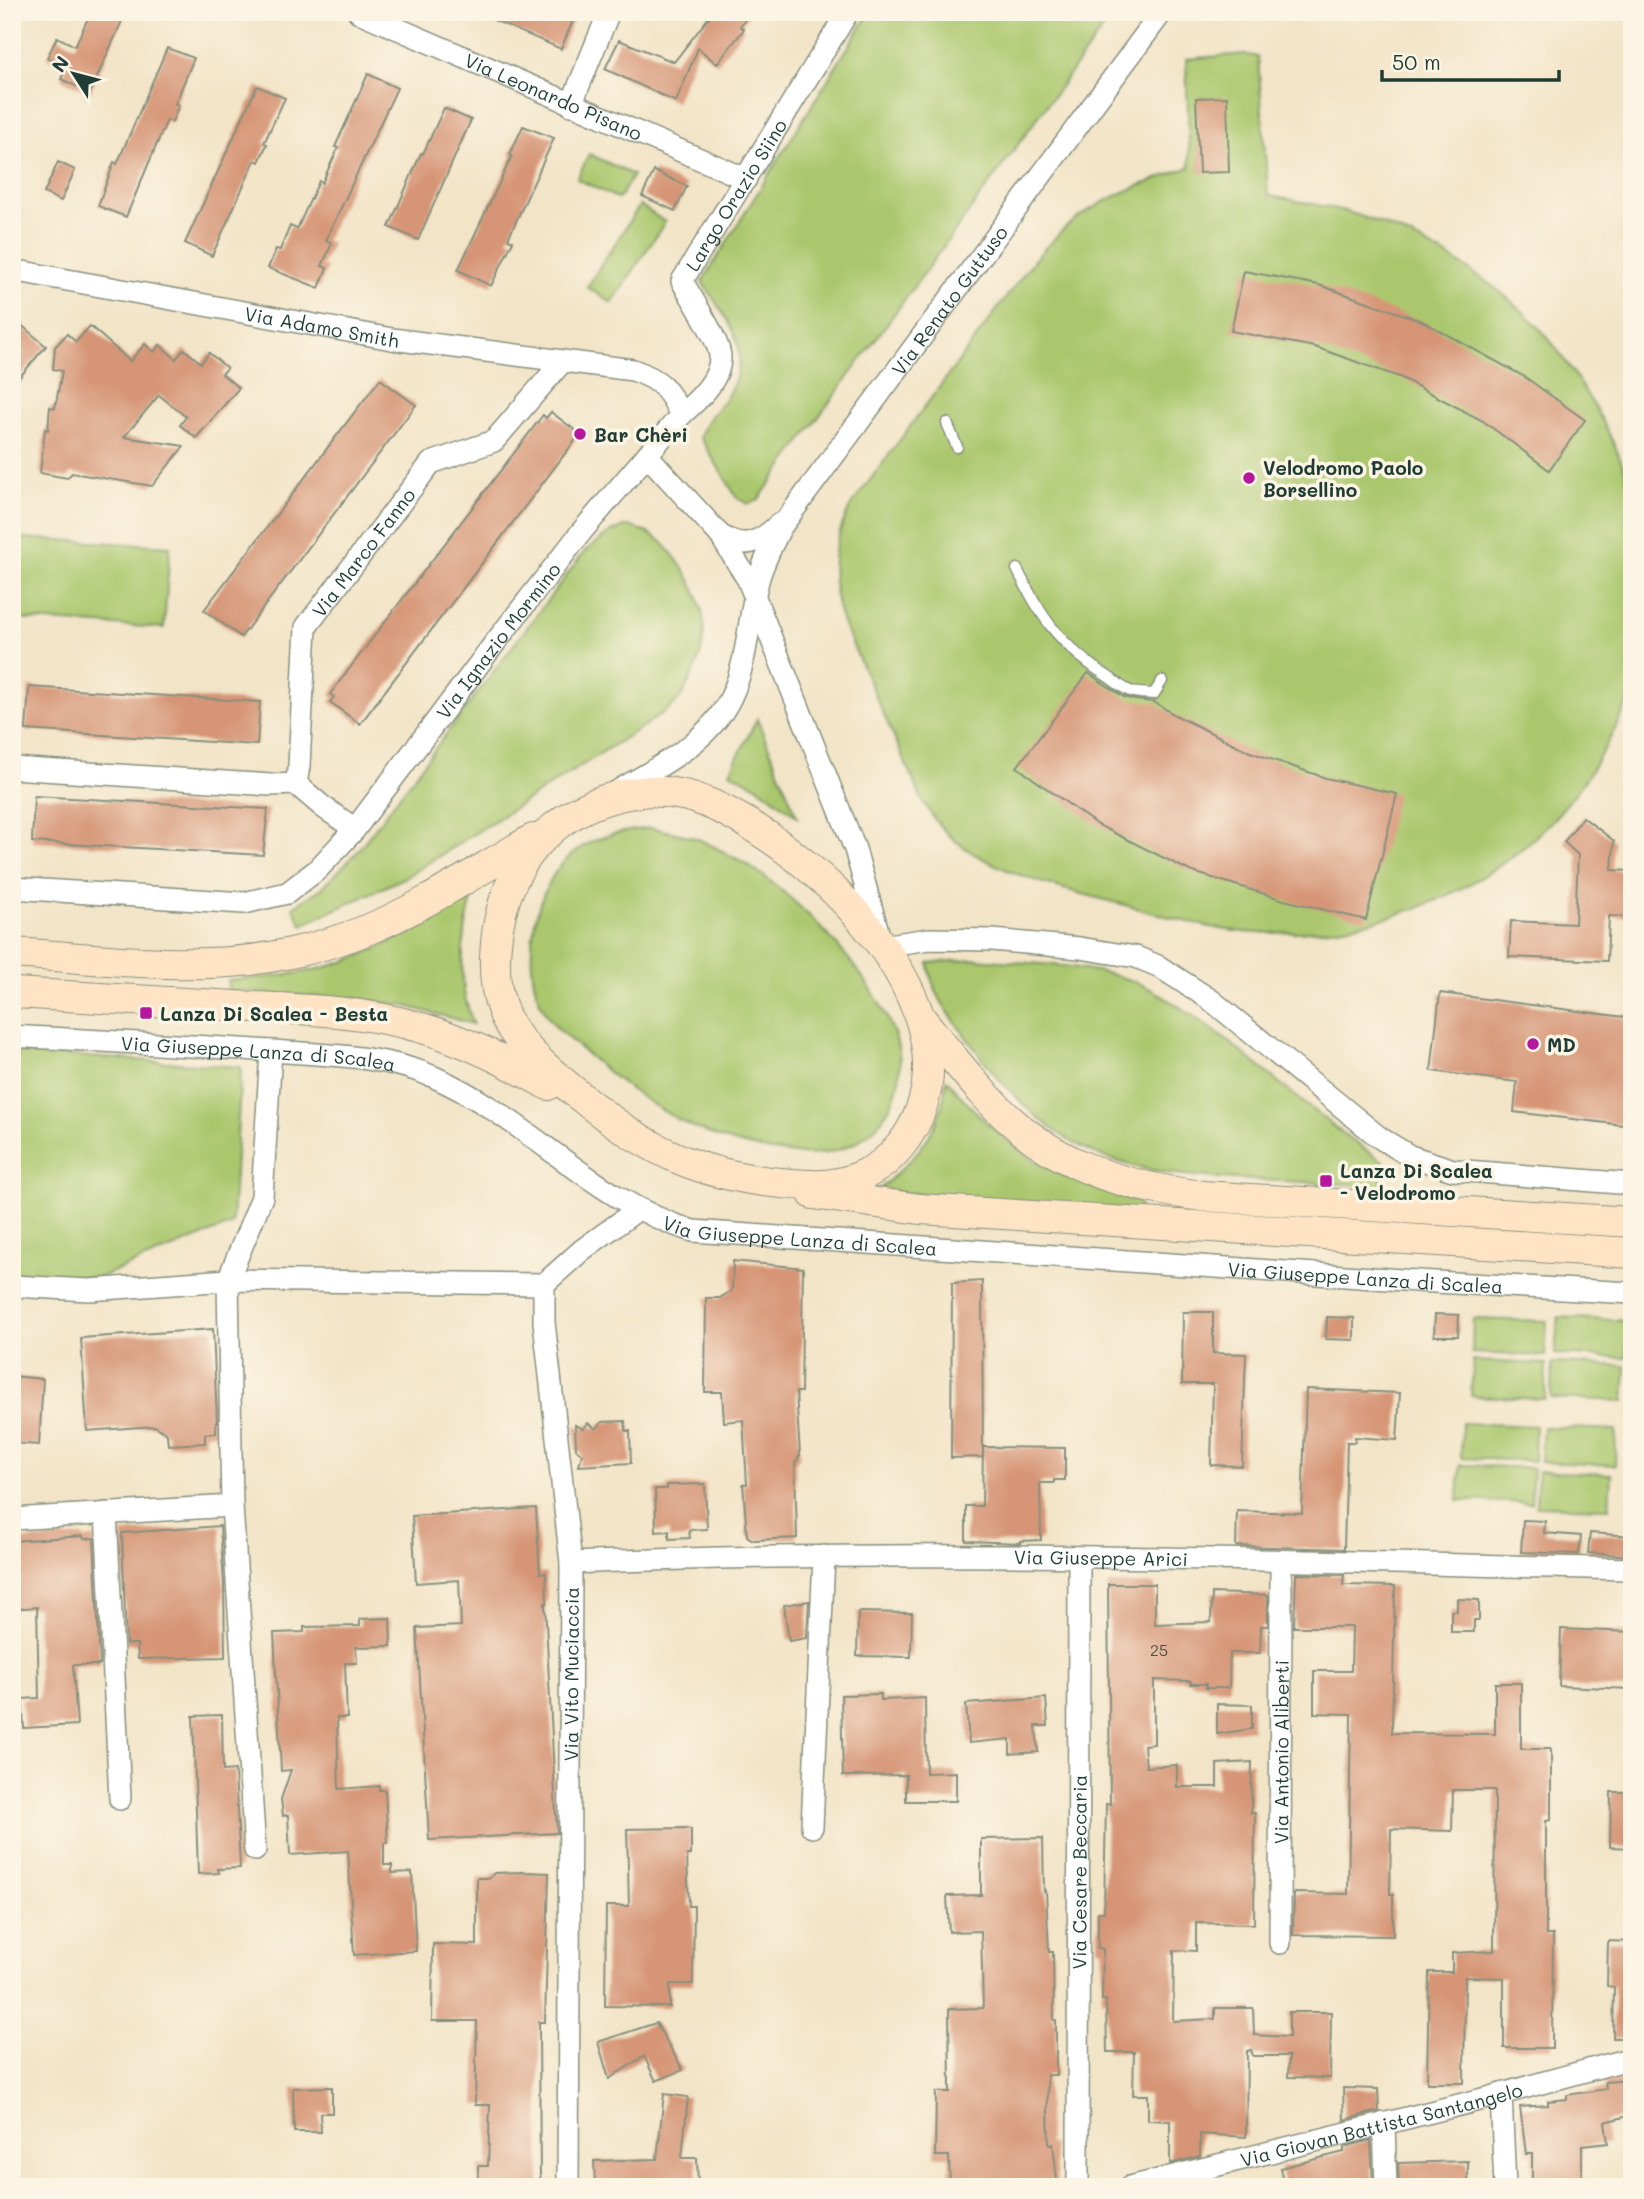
<svg xmlns="http://www.w3.org/2000/svg" width="1644" height="2199" font-family="Mali,sans-serif">
<style>
.green{fill:#aac76d;stroke:#648250;stroke-width:2}
.building{fill:#d69576}
.lines{fill:none;stroke-linecap:round;stroke-linejoin:round}
.lane-casing{stroke:#88907e;stroke-width:13}
.street-casing{stroke:#88907e;stroke-width:24}
.secondary-casing{stroke:#88907e;stroke-width:32}
.lane{stroke:#fff;stroke-width:10}
.street{stroke:#fff;stroke-width:21}
.secondary{stroke:#fee4c5;stroke-width:30}
.poi-dot{fill:#b5179e;stroke:#fcf5e5;stroke-width:2.5}
.labels{text-anchor:middle;dominant-baseline:central;stroke-width:7;stroke-linejoin:round;paint-order:stroke}
.number-label{font-size:16px;fill:#4d5344}
.street-label{font-size:19px;fill:#1f3d34;stroke:#fcf5e5}
.poi-label{font-size:19px;font-weight:bold;fill:#1f3d34;stroke:#fcf5e5;text-anchor:start}
</style>
<rect width="100%" height="100%" fill="#fcf5e5"/>
<filter id="ink" filterUnits="userSpaceOnUse"><feTurbulence type="fractalNoise" baseFrequency=".0143" numOctaves="2"/><feDisplacementMap in="SourceGraphic" scale="14" xChannelSelector="R" yChannelSelector="G"/><feConvolveMatrix kernelMatrix="1 2 1 2 8 2 1 2 1" color-interpolation-filters="sRGB"/></filter>
<filter id="wash" filterUnits="userSpaceOnUse"><feTurbulence type="fractalNoise" baseFrequency=".00686" numOctaves="4" result="noise"/><feDisplacementMap in="SourceGraphic" scale="28" xChannelSelector="R" yChannelSelector="G"/><feGaussianBlur stdDeviation="1.57" result="paint"/><feColorMatrix in="noise" values="0 0 0 0 0 0 0 0 0 0 0 0 0 0 0 0 0 1.4 0 .05"/><feComposite in="paint" operator="in"/></filter>
<g filter="url(#wash)">
<rect width="100%" height="100%" fill="#f2e4c7"/>
<g class="green">
<path d="M 870,12 L 1115,12 L 758,500 L 748,504 L 737,498 L 700,437 C 706,418 716,412 727,396 C 757,349 727,321 702,282 Z"/>
<path d="M 1244,54 L 1258,57 L 1268,195 C 1293,201 1319,204 1344,211 C 1413,231 1493,277 1541,330 C 1558,349 1573,371 1586,393 C 1603,419 1628,468 1632,499 C 1635,529 1632,562 1632,592 C 1632,615 1632,639 1632,662 C 1632,672 1633,683 1631,693 C 1625,712 1614,731 1604,749 C 1534,876 1403,935 1261,933 C 1218,932 1173,918 1132,907 C 1074,891 982,874 941,827 C 934,820 929,810 923,802 L 842,621 C 829,577 830,549 850,507 L 1035,259 C 1045,249 1055,237 1066,227 C 1102,197 1146,183 1190,167 L 1186,59 Z"/>
<path d="M 589,154 L 633,175 L 619,199 L 577,179 Z"/>
<path d="M 640,205 L 665,222 L 612,303 L 587,287 Z"/>
<path d="M 628,526 C 658,534 665,543 682,567 C 707,604 712,639 690,679 C 687,685 684,693 680,698 C 673,708 659,715 650,722 L 406,877 L 302,925 L 293,907 L 322,888 L 356,853 L 585,551 L 611,532 Z"/>
<path d="M 20,538 L 170,546 L 164,628 L 15,619 Z"/>
<path d="M 757,719 L 797,816 L 759,787 L 730,772 Z"/>
<path d="M 651,828 C 666,831 683,834 698,839 C 712,845 727,854 741,861 C 796,893 898,996 900,1063 C 900,1085 895,1100 883,1118 C 864,1145 831,1157 798,1154 C 713,1147 652,1111 589,1056 C 574,1042 553,1028 544,1010 C 519,965 533,882 575,852 C 597,835 624,831 651,828 Z"/>
<path d="M 472,899 C 464,928 460,962 464,992 C 466,1003 470,1014 473,1024 L 402,1005 L 360,999 L 228,991 L 228,980 C 257,978 286,976 314,970 C 370,958 422,925 472,899 Z"/>
<path d="M 975,959 C 1028,964 1088,963 1138,983 C 1160,992 1182,1009 1202,1022 C 1264,1066 1319,1121 1383,1161 L 1381,1186 C 1341,1184 1300,1182 1259,1180 C 1197,1177 1138,1175 1082,1147 C 1041,1128 996,1079 970,1042 C 954,1020 929,991 929,963 Z"/>
<path d="M 12,1052 L 241,1067 L 232,1224 L 98,1278 L 12,1273 Z"/>
<path d="M 946,1079 C 1004,1148 1052,1180 1139,1202 L 1140,1211 L 884,1191 L 880,1189 C 917,1155 943,1131 946,1079 Z"/>
<path d="M 1558,1317 L 1628,1321 L 1626,1358 L 1555,1354 Z"/>
<path d="M 1473,1319 L 1547,1321 L 1545,1356 L 1472,1353 Z"/>
<path d="M 1473,1361 L 1546,1364 L 1545,1399 L 1471,1396 Z"/>
<path d="M 1552,1363 L 1626,1366 L 1624,1401 L 1551,1398 Z"/>
<path d="M 1462,1423 L 1535,1426 L 1534,1461 L 1461,1458 Z"/>
<path d="M 1543,1427 L 1616,1430 L 1615,1465 L 1541,1462 Z"/>
<path d="M 1460,1465 L 1533,1468 L 1531,1503 L 1458,1500 Z"/>
<path d="M 1538,1471 L 1611,1474 L 1609,1508 L 1536,1506 Z"/>
</g>
<g id="blocks">
<g class="building">
<path d="M 91,12 L 126,12 L 90,93 L 61,79 L 67,66 L 47,58 L 57,37 L 75,46 Z"/>
<path d="M 475,12 L 552,12 L 573,21 L 561,49 Z"/>
<path d="M 713,12 L 751,12 L 740,26 L 744,29 L 717,64 L 698,48 L 676,102 L 605,69 L 619,40 L 674,62 Z"/>
<path d="M 167,48 L 194,58 L 175,104 L 179,105 L 172,122 L 167,120 L 126,217 L 98,206 L 114,162 L 117,164 Z"/>
<path d="M 368,74 L 397,88 L 326,240 L 332,243 L 322,266 L 327,268 L 319,288 L 268,268 L 276,249 L 280,250 L 290,226 L 297,229 L 319,181 L 322,183 L 338,148 L 335,147 Z"/>
<path d="M 257,86 L 285,98 L 264,143 L 267,144 L 259,162 L 255,160 L 212,256 L 185,243 Z"/>
<path d="M 1227,97 L 1229,172 L 1199,173 L 1196,98 Z"/>
<path d="M 444,108 L 471,120 L 418,240 L 389,227 L 421,153 L 423,154 Z"/>
<path d="M 523,126 L 554,138 L 508,239 L 513,241 L 491,286 L 458,270 L 512,156 L 510,154 Z"/>
<path d="M 58,162 L 75,170 L 61,201 L 44,193 Z"/>
<path d="M 654,171 L 687,186 L 675,211 L 642,196 Z"/>
<path d="M 1244,271 L 1319,285 L 1422,321 L 1525,377 L 1585,420 L 1549,470 L 1483,421 L 1402,378 L 1315,347 L 1231,331 Z"/>
<path d="M 12,317 L 46,346 L 12,386 Z"/>
<path d="M 90,326 L 130,361 L 145,344 L 154,352 L 160,345 L 176,359 L 184,349 L 201,363 L 209,353 L 227,368 L 222,374 L 239,388 L 196,438 L 180,425 L 186,417 L 159,395 L 124,437 L 184,446 L 152,486 L 72,473 L 67,478 L 40,473 L 45,429 L 48,430 L 50,407 L 55,408 L 62,371 L 53,369 L 55,347 L 67,334 L 76,342 Z"/>
<path d="M 380,379 L 416,405 L 241,637 L 204,610 Z"/>
<path d="M 551,412 L 580,434 L 360,724 L 330,702 L 334,697 L 330,694 L 543,415 L 546,418 Z"/>
<path d="M 1088,673 L 1124,697 L 1135,700 L 1154,702 L 1175,715 L 1250,752 L 1326,778 L 1397,794 L 1366,920 L 1284,900 L 1190,871 L 1096,824 L 1017,767 Z"/>
<path d="M 29,687 L 260,702 L 257,745 L 26,730 Z"/>
<path d="M 34,796 L 268,809 L 263,855 L 32,842 Z"/>
<path d="M 1583,817 L 1614,841 L 1612,870 L 1630,871 L 1628,917 L 1609,916 L 1607,961 L 1509,957 L 1511,921 L 1575,924 L 1578,855 L 1564,842 Z"/>
<path d="M 1440,993 L 1632,1018 L 1632,1126 L 1514,1112 L 1517,1082 L 1431,1071 Z"/>
<path d="M 733,1261 L 803,1268 L 801,1392 L 796,1392 L 800,1455 L 795,1463 L 797,1538 L 753,1540 L 747,1536 L 743,1484 L 747,1484 L 743,1420 L 724,1422 L 722,1392 L 705,1392 L 706,1298 L 720,1298 L 732,1290 Z"/>
<path d="M 982,1281 L 983,1457 L 951,1458 L 952,1283 Z"/>
<path d="M 1183,1312 L 1213,1312 L 1213,1353 L 1246,1354 L 1242,1466 L 1211,1465 L 1213,1384 L 1182,1384 Z"/>
<path d="M 1435,1314 L 1459,1315 L 1458,1336 L 1434,1336 Z"/>
<path d="M 1327,1317 L 1354,1318 L 1354,1340 L 1326,1339 Z"/>
<path d="M 213,1329 L 217,1422 L 216,1422 L 216,1433 L 205,1434 L 205,1443 L 168,1445 L 167,1434 L 155,1426 L 87,1431 L 81,1338 Z"/>
<path d="M 12,1376 L 43,1379 L 39,1445 L 12,1443 L 15,1401 L 12,1401 Z"/>
<path d="M 1306,1389 L 1400,1393 L 1397,1440 L 1355,1437 L 1355,1442 L 1347,1442 L 1344,1549 L 1236,1546 L 1237,1511 L 1302,1513 Z"/>
<path d="M 625,1421 L 626,1431 L 630,1431 L 631,1463 L 579,1466 L 582,1454 L 576,1449 L 575,1425 L 583,1429 L 588,1423 L 596,1429 L 602,1422 Z"/>
<path d="M 983,1447 L 1065,1448 L 1065,1480 L 1054,1480 L 1054,1483 L 1040,1483 L 1041,1540 L 1020,1541 L 1020,1543 L 966,1541 L 966,1506 L 982,1506 Z"/>
<path d="M 705,1484 L 707,1529 L 689,1530 L 690,1538 L 669,1539 L 669,1531 L 656,1532 L 655,1489 L 667,1489 L 667,1485 Z"/>
<path d="M 536,1508 L 540,1573 L 546,1573 L 547,1603 L 545,1603 L 557,1833 L 429,1840 L 417,1628 L 461,1626 L 459,1580 L 416,1583 L 412,1516 Z"/>
<path d="M 1523,1520 L 1545,1521 L 1544,1533 L 1581,1536 L 1579,1554 L 1521,1552 Z"/>
<path d="M 220,1526 L 224,1584 L 225,1657 L 138,1659 L 137,1644 L 126,1644 L 122,1533 Z"/>
<path d="M 1590,1533 L 1632,1536 L 1632,1556 L 1588,1553 Z"/>
<path d="M 83,1536 L 84,1539 L 94,1538 L 100,1665 L 73,1665 L 77,1725 L 24,1728 L 22,1699 L 39,1698 L 37,1607 L 12,1609 L 12,1541 Z"/>
<path d="M 1296,1574 L 1344,1575 L 1343,1585 L 1395,1586 L 1392,1733 L 1495,1734 L 1495,1683 L 1521,1683 L 1521,1749 L 1551,1749 L 1551,1820 L 1546,1821 L 1546,1935 L 1553,1935 L 1552,2048 L 1504,2048 L 1504,1978 L 1465,1977 L 1464,2083 L 1427,2083 L 1429,1972 L 1452,1972 L 1452,1953 L 1494,1951 L 1495,1790 L 1453,1790 L 1452,1831 L 1391,1829 L 1390,1894 L 1393,1894 L 1393,1936 L 1293,1935 L 1294,1893 L 1348,1894 L 1351,1714 L 1314,1713 L 1314,1671 L 1351,1671 L 1352,1627 L 1294,1627 Z"/>
<path d="M 1108,1584 L 1155,1584 L 1155,1624 L 1211,1622 L 1212,1593 L 1268,1595 L 1268,1626 L 1261,1626 L 1260,1653 L 1230,1653 L 1229,1688 L 1206,1688 L 1206,1684 L 1191,1684 L 1191,1681 L 1154,1680 L 1154,1744 L 1144,1745 L 1146,1767 L 1177,1765 L 1177,1787 L 1217,1787 L 1217,1764 L 1252,1762 L 1251,1813 L 1255,1813 L 1254,1924 L 1196,1923 L 1196,1951 L 1174,1950 L 1173,2021 L 1215,2019 L 1215,2008 L 1253,2008 L 1254,2035 L 1289,2037 L 1289,2012 L 1331,2012 L 1330,2078 L 1288,2077 L 1289,2056 L 1253,2056 L 1251,2050 L 1247,2051 L 1246,2137 L 1200,2134 L 1200,2156 L 1170,2164 L 1170,2121 L 1148,2120 L 1148,2095 L 1133,2095 L 1134,2052 L 1107,2052 L 1106,2000 L 1102,2000 L 1103,1949 L 1098,1948 L 1098,1912 L 1104,1912 L 1106,1804 L 1110,1804 Z"/>
<path d="M 1457,1599 L 1479,1600 L 1479,1620 L 1474,1620 L 1474,1632 L 1451,1632 L 1451,1611 L 1457,1611 Z"/>
<path d="M 809,1601 L 807,1638 L 789,1641 L 784,1605 Z"/>
<path d="M 858,1612 L 912,1613 L 911,1657 L 857,1656 Z"/>
<path d="M 390,1618 L 391,1646 L 356,1647 L 357,1663 L 345,1663 L 347,1718 L 337,1718 L 339,1789 L 379,1786 L 379,1790 L 385,1790 L 388,1843 L 384,1843 L 384,1865 L 392,1865 L 392,1873 L 412,1872 L 416,1951 L 354,1955 L 348,1851 L 290,1855 L 288,1815 L 283,1816 L 281,1799 L 291,1770 L 281,1771 L 274,1633 L 304,1632 L 304,1627 L 360,1626 L 360,1619 Z"/>
<path d="M 1561,1629 L 1632,1632 L 1632,1689 L 1559,1686 Z"/>
<path d="M 881,1694 L 881,1700 L 925,1698 L 926,1773 L 956,1772 L 956,1801 L 906,1801 L 906,1775 L 843,1776 L 841,1695 Z"/>
<path d="M 1046,1698 L 1048,1726 L 1036,1726 L 1038,1752 L 1010,1754 L 1010,1739 L 969,1743 L 966,1704 Z"/>
<path d="M 1217,1704 L 1252,1705 L 1252,1729 L 1217,1734 Z"/>
<path d="M 222,1715 L 223,1771 L 235,1770 L 240,1868 L 218,1869 L 219,1873 L 198,1874 L 193,1716 Z"/>
<path d="M 1611,1792 L 1632,1792 L 1632,1848 L 1610,1847 Z"/>
<path d="M 686,1828 L 691,1829 L 691,1855 L 687,1855 L 689,1906 L 694,1906 L 693,1984 L 670,1984 L 670,2007 L 605,2006 L 606,1906 L 629,1906 L 627,1829 Z"/>
<path d="M 1043,1838 L 1044,1892 L 1046,1891 L 1049,1952 L 1053,1952 L 1054,2020 L 1056,2020 L 1056,2075 L 1047,2075 L 1049,2145 L 1053,2144 L 1057,2181 L 1012,2187 L 950,2187 L 949,2156 L 935,2156 L 936,2092 L 950,2092 L 949,2009 L 983,2008 L 981,1931 L 949,1932 L 947,1896 L 981,1895 L 981,1839 Z"/>
<path d="M 523,1872 L 549,1873 L 545,2022 L 539,2022 L 540,2187 L 478,2187 L 478,2166 L 488,2166 L 490,2105 L 475,2105 L 477,2021 L 432,2021 L 433,1944 L 477,1945 L 477,1878 L 490,1878 L 494,1873 Z"/>
<path d="M 1608,1941 L 1632,1942 L 1632,2038 L 1613,2038 L 1614,1987 L 1607,1986 Z"/>
<path d="M 656,2023 L 683,2070 L 656,2081 L 644,2056 L 609,2079 L 598,2042 Z"/>
<path d="M 1632,2080 L 1632,2115 L 1605,2122 L 1608,2143 L 1582,2146 L 1582,2187 L 1532,2187 L 1532,2154 L 1526,2154 L 1520,2107 L 1548,2105 L 1548,2101 L 1567,2099 L 1567,2095 L 1606,2089 L 1605,2082 Z"/>
<path d="M 332,2087 L 332,2113 L 320,2113 L 321,2132 L 294,2132 L 293,2088 Z"/>
<path d="M 1343,2088 L 1378,2089 L 1379,2111 L 1344,2120 Z"/>
<path d="M 664,2094 L 688,2097 L 682,2158 L 697,2158 L 698,2187 L 595,2187 L 594,2161 L 657,2159 Z"/>
<path d="M 1371,2140 L 1373,2185 L 1371,2187 L 1284,2187 L 1280,2168 L 1344,2152 L 1344,2147 Z"/>
<path d="M 1468,2161 L 1468,2183 L 1399,2185 L 1398,2163 Z"/>
</g>
</g>
</g>
<g filter="url(#ink)">
<use href="#blocks" fill-opacity="0" stroke="#88907e" stroke-width="2"/>
<g class="lines">
<defs>
<g id="lane">
<path d="M 947,423 L 957,447"/>
<path d="M 1017,569 C 1041,618 1062,648 1110,678 C 1117,683 1125,690 1133,692 C 1140,694 1148,693 1154,694 L 1162,681"/>
</g>
<g id="street">
<path id="s1" d="M 359,12 L 746,179"/>
<path d="M 571,105 L 609,12"/>
<path id="s2" d="M 12,270 L 392,339 L 633,370 C 662,380 668,389 681,415 L 647,455 L 720,535 L 748,580 L 855,849 L 882,946 L 929,939 L 992,940 L 1080,948 L 1136,957 L 1158,966 L 1211,1000 L 1380,1138 L 1410,1156 L 1453,1170 L 1632,1184"/>
<path id="s3" d="M 681,415 C 697,401 721,380 720,356 C 719,340 691,297 682,281 L 848,12"/>
<path d="M 720,535 C 743,550 760,543 779,524"/>
<path id="s4" d="M 12,768 L 271,785 L 296,784 L 299,766 L 306,627 L 431,463 L 494,441 L 562,362"/>
<path d="M 296,784 L 323,807 L 355,829"/>
<path id="s5" d="M 616,792 C 658,767 709,743 731,697 C 748,661 748,619 758,581 C 763,562 772,545 781,527 L 1162,12"/>
<path id="s6" d="M 12,888 L 244,903 L 287,893 L 317,870 L 355,829 L 494,644 L 582,531 L 647,455"/>
<path id="s7" d="M 12,1036 C 99,1041 186,1045 272,1051 C 325,1055 385,1055 434,1077 C 528,1118 592,1201 693,1231 L 1417,1281 L 1632,1293"/>
<path d="M 12,1286 L 89,1290 L 228,1280 L 544,1284"/>
<path d="M 106,1513 L 120,1799"/>
<path d="M 12,1519 L 232,1506"/>
<path id="s8" d="M 571,1563 C 925,1547 1279,1561 1632,1569"/>
<path d="M 812,1827 L 824,1556"/>
<path d="M 255,1850 L 232,1506 L 228,1280 L 262,1197 L 271,1051"/>
<path id="s9" d="M 1280,1943 L 1281,1561"/>
<path d="M 1501,2094 L 1505,2187"/>
<path d="M 1384,2123 L 1386,2187"/>
<path id="s10" d="M 568,2187 L 571,1563 L 544,1322 L 544,1284 L 582,1250 L 637,1210"/>
<path id="s11" d="M 1078,2187 L 1079,1558"/>
<path id="s12" d="M 1130,2187 L 1487,2098 L 1632,2058"/>
</g>
<g id="secondary">
<path d="M 650,791 C 666,792 680,793 695,798 C 808,838 999,1019 901,1145 C 879,1173 845,1187 810,1185 C 711,1181 652,1156 576,1093 C 553,1074 529,1055 512,1029 C 496,1004 493,972 496,943 C 504,856 563,798 650,791 Z"/>
<path d="M 12,953 C 77,957 144,965 209,963 C 262,962 320,949 369,929 C 425,906 480,869 533,839"/>
<path d="M 12,993 C 87,997 162,1002 236,1006 C 298,1009 362,1010 422,1028 C 467,1041 508,1062 548,1085"/>
<path d="M 923,1021 C 943,1046 963,1071 985,1095 C 1045,1162 1116,1186 1203,1196 L 1632,1222"/>
<path d="M 813,1194 L 920,1209 L 1632,1253"/>
</g>
</defs>
<use href="#lane" class="lane-casing"/>
<use href="#street" class="street-casing"/>
<use href="#secondary" class="secondary-casing"/>
<use href="#lane" class="lane"/>
<use href="#street" class="street"/>
<use href="#secondary" class="secondary"/>
</g>
</g>
<g class="poi-dot">
<circle cx="580" cy="434" r="7"/>
<circle cx="1249" cy="478" r="7"/>
<rect x="139" y="1006" width="14" height="14" rx="3.5"/>
<circle cx="1533" cy="1044" r="7"/>
<rect x="1319" y="1174" width="14" height="14" rx="3.5"/>
</g>
<g class="labels">
<g class="number-label">
<text x="1159" y="1649">25</text>
</g>
<g class="street-label">
<text stroke="none"><textPath href="#s1" startOffset="212">Via Leonardo Pisano</textPath></text>
<text stroke="none"><textPath href="#s3" startOffset="259">Largo Orazio Siino</textPath></text>
<text stroke="none"><textPath href="#s5" startOffset="612">Via Renato Guttuso</textPath></text>
<text stroke="none"><textPath href="#s2" startOffset="315">Via Adamo Smith</textPath></text>
<text stroke="none"><textPath href="#s4" startOffset="536">Via Marco Fanno</textPath></text>
<text stroke="none"><textPath href="#s6" startOffset="607">Via Ignazio Mormino</textPath></text>
<text stroke="none"><textPath href="#s7" startOffset="247">Via Giuseppe Lanza di Scalea</textPath></text>
<text stroke="none"><textPath href="#s7" startOffset="835">Via Giuseppe Lanza di Scalea</textPath></text>
<text stroke="none"><textPath href="#s7" startOffset="1402">Via Giuseppe Lanza di Scalea</textPath></text>
<text stroke="none"><textPath href="#s8" startOffset="530">Via Giuseppe Arici</textPath></text>
<text stroke="none"><textPath href="#s10" startOffset="513">Via Vito Muciaccia</textPath></text>
<text stroke="none"><textPath href="#s9" startOffset="191">Via Antonio Aliberti</textPath></text>
<text stroke="none"><textPath href="#s11" startOffset="315">Via Cesare Beccaria</textPath></text>
<text stroke="none"><textPath href="#s12" startOffset="259">Via Giovan Battista Santangelo</textPath></text>
</g>
<g class="poi-label">
<text x="594" y="434">Bar Chèri</text>
<text x="1263" y="467">Velodromo Paolo<tspan x="1263" dy="22">Borsellino</tspan></text>
<text x="160" y="1013">Lanza Di Scalea - Besta</text>
<text x="1547" y="1044">MD</text>
<text x="1340" y="1170">Lanza Di Scalea<tspan x="1340" dy="22">- Velodromo</tspan></text>
</g>
</g>
<rect width="1644" height="2199" fill="none" stroke="#fcf5e5" stroke-width="42"/>
<g transform="translate(74 74) rotate(306)" stroke="#fcf5e5" stroke-width="5" paint-order="stroke">
<path d="M0-5L12 26L0 18L-12 26Z" fill="#1f3d34"/>
<text y="-10" font-size="19" font-weight="bold" text-anchor="middle" fill="#1f3d34">N</text>
</g>
<path d="M1382 70v10h177v-10" fill="none" stroke="#1f3d34" stroke-width="3.5"/>
<text x="1392" y="70" font-size="21" fill="#1f3d34" stroke="#fcf5e5" stroke-width="5" paint-order="stroke">50 m</text>
</svg>
